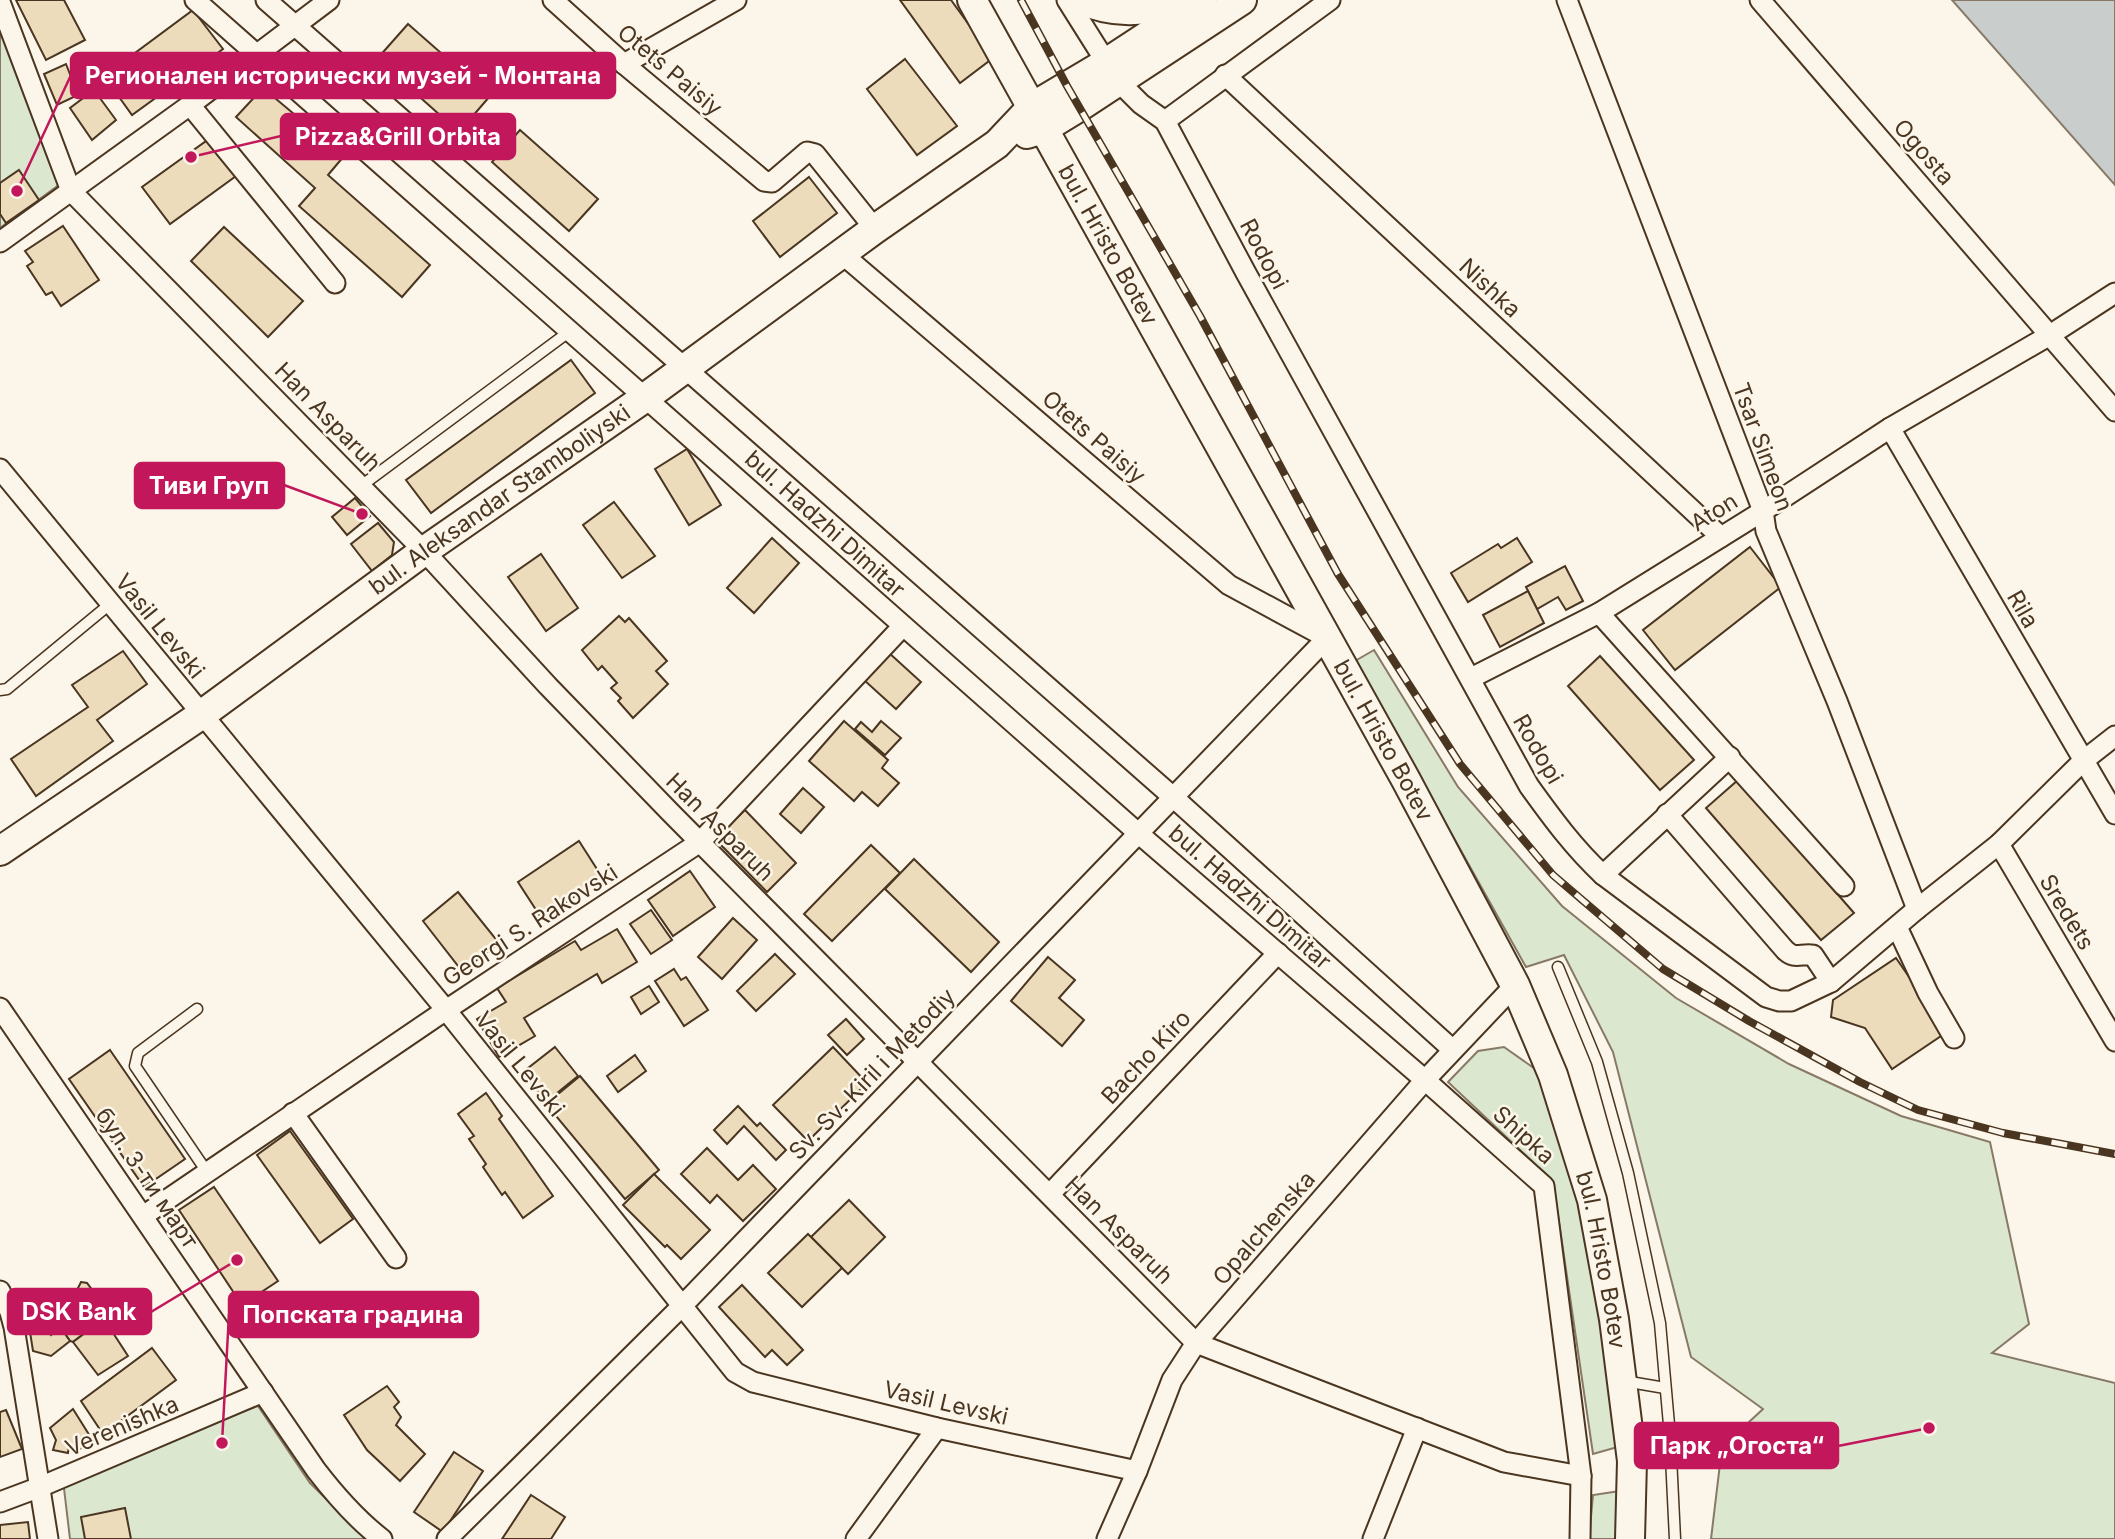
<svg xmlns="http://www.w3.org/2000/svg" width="2115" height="1539" font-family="Inter,sans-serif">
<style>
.green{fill:#dce7d0;stroke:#887966;stroke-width:2}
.water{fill:#c9cecd;stroke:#887966;stroke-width:2}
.building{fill:#ecdcbc;stroke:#4a3520;stroke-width:2}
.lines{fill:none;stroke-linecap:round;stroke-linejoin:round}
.lane-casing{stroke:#4a3520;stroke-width:13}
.street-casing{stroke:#4a3520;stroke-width:23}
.secondary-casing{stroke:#4a3520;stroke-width:32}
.lane{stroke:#fbf6e9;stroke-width:10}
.street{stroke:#fbf6e9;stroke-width:19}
.secondary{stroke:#fbf6e9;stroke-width:28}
.rail-casing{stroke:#4a3520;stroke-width:8}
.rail{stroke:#fbf6e9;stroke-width:5;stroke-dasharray:16;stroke-linecap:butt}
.labels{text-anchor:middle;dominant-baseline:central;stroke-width:5;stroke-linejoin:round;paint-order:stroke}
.street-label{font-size:23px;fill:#4a3520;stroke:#fbf6e9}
.leader{fill:none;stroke:#c2185b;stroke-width:2.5}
.callout-dot{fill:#c2185b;stroke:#fbf6e9;stroke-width:2.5}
.callout{fill:#c2185b;stroke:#c2185b;stroke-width:2.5}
.callout-label{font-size:24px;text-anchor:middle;font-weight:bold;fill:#fff}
</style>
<rect width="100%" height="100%" fill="#fbf6e9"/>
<g class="green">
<path d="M 0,21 L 67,179 L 0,228 Z"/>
<path d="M 1374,650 L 1458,787 L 1562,906 L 1676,998 L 1789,1064 L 1901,1116 L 1990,1142 L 2029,1324 L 1992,1353 L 2115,1383 L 2115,1539 L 1711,1539 L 1722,1447 L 1763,1409 L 1691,1357 L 1613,1052 L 1564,955 L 1526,967 L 1355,661 Z"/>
<path d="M 1504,1047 L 1538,1071 L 1583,1200 L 1628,1444 L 1593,1454 L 1553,1181 L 1448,1082 L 1478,1051 Z"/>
<path d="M 258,1406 L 310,1483 L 367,1539 L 70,1539 L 63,1480 Z"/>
<path d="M 1620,1491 L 1618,1539 L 1589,1539 L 1593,1495 Z"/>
</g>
<path class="water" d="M 1952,0 L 2115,0 L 2115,185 Z"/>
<g class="building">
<path d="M 16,0 L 64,0 L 85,40 L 46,60 Z"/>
<path d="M 900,0 L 951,0 L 993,58 L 960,83 Z"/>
<path d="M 193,10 L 223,49 L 132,115 L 104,76 Z"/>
<path d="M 408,24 L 490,96 L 459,132 L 377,59 Z"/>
<path d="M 905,59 L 957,126 L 917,155 L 867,89 Z"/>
<path d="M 66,64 L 78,95 L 57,105 L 44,74 Z"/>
<path d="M 263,88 L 344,156 L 328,175 L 430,265 L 402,297 L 299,206 L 315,188 L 236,117 Z"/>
<path d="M 94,90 L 116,120 L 92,140 L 70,108 Z"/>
<path d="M 520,130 L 598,199 L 569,231 L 492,162 Z"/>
<path d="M 209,139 L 236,176 L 170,224 L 142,187 Z"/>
<path d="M 19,170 L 39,200 L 6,223 L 0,214 L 0,183 Z"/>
<path d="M 809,177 L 837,213 L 780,257 L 753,221 Z"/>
<path d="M 63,226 L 99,280 L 61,306 L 52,292 L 46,295 L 27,266 L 33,262 L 25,251 Z"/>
<path d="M 224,227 L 303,301 L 268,337 L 191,261 Z"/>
<path d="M 571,360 L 595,393 L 431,513 L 406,480 Z"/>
<path d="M 687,449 L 721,505 L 689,525 L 655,469 Z"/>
<path d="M 355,498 L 370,516 L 347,535 L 332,517 Z"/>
<path d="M 614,502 L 655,556 L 622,578 L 583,525 Z"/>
<path d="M 378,523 L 394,542 L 392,555 L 372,571 L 351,544 Z"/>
<path d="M 772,538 L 799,563 L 754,613 L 727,588 Z"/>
<path d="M 1517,538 L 1532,562 L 1468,602 L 1451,573 L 1498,544 L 1501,548 Z"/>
<path d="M 1750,547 L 1781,587 L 1675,670 L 1643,630 Z"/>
<path d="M 541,554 L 578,608 L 546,631 L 508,577 Z"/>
<path d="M 1565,566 L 1583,601 L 1566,610 L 1558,597 L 1537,609 L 1526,587 Z"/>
<path d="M 1528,591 L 1544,623 L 1500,647 L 1483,615 Z"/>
<path d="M 619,616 L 625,622 L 629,618 L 667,661 L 656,671 L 668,684 L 633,718 L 618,701 L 621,698 L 611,688 L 617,683 L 602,666 L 598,670 L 582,650 Z"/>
<path d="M 123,651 L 147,684 L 97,720 L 113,741 L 36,796 L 11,759 L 88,707 L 72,685 Z"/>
<path d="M 888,652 L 921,682 L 896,709 L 864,680 Z"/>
<path d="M 1600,656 L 1694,760 L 1660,790 L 1568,686 Z"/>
<path d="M 844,721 L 888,760 L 882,768 L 899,783 L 878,806 L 862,792 L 854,801 L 809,761 Z"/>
<path d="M 881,721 L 901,738 L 885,755 L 855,729 L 861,722 L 872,732 Z"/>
<path d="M 1738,780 L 1854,913 L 1821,940 L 1706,808 Z"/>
<path d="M 803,788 L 824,807 L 801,833 L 780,814 Z"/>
<path d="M 745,810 L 796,863 L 767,892 L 715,839 Z"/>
<path d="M 579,841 L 602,877 L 542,919 L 518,882 Z"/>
<path d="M 871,845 L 900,873 L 832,941 L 804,914 Z"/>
<path d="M 914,859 L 999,942 L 971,972 L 885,889 Z"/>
<path d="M 690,871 L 715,907 L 673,936 L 648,900 Z"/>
<path d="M 458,892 L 499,943 L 462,971 L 423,921 Z"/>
<path d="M 651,910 L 672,940 L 651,954 L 630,924 Z"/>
<path d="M 733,918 L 757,940 L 722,979 L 698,957 Z"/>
<path d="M 617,929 L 637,962 L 602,983 L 597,974 L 524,1018 L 535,1036 L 499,1057 L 477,1019 L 506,1002 L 497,988 L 575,941 L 581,950 Z"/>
<path d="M 775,954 L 795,974 L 756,1011 L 737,991 Z"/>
<path d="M 1048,957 L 1075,980 L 1059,998 L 1084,1020 L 1062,1046 L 1011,1001 Z"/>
<path d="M 1896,958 L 1947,1032 L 1892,1069 L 1865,1028 L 1831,1017 L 1833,1000 Z"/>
<path d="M 674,969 L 681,980 L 686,977 L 708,1010 L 684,1026 L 655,981 Z"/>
<path d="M 649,986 L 659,1002 L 641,1014 L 631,997 Z"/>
<path d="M 846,1019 L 864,1039 L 847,1055 L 828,1035 Z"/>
<path d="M 555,1047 L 578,1076 L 546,1102 L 523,1072 Z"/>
<path d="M 833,1047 L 867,1083 L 808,1141 L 773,1105 Z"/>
<path d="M 110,1050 L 185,1159 L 144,1187 L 69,1079 Z"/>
<path d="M 635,1055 L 646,1071 L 618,1092 L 607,1076 Z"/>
<path d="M 580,1076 L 659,1170 L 625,1199 L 546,1104 Z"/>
<path d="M 486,1093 L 502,1116 L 499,1119 L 553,1196 L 523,1218 L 505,1192 L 502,1195 L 483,1167 L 486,1164 L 469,1139 L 474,1136 L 458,1114 Z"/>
<path d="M 738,1106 L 757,1126 L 760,1123 L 786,1150 L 776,1160 L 744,1126 L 727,1144 L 714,1130 Z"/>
<path d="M 290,1131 L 353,1219 L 320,1243 L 257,1155 Z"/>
<path d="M 707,1148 L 738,1180 L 753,1165 L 776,1189 L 743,1221 L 717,1195 L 710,1203 L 681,1174 Z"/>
<path d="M 654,1174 L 710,1230 L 681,1259 L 667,1245 L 665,1247 L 623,1205 Z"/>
<path d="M 214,1187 L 278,1281 L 242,1305 L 179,1210 Z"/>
<path d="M 849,1200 L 885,1237 L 848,1274 L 811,1237 Z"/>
<path d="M 808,1234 L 842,1268 L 802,1307 L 768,1273 Z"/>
<path d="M 81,1282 L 87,1283 L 104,1306 L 108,1315 L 73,1342 L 70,1341 L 49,1310 L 77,1290 Z"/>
<path d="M 742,1285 L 803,1350 L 787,1365 L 772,1350 L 765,1357 L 719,1307 Z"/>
<path d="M 104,1319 L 128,1356 L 98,1375 L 73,1342 Z"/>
<path d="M 43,1325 L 51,1335 L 60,1327 L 70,1341 L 51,1356 L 33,1351 L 30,1332 Z"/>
<path d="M 152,1348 L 176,1380 L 103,1434 L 81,1401 Z"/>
<path d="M 387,1386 L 399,1402 L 394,1407 L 401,1417 L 396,1425 L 425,1454 L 400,1481 L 367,1450 L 344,1415 Z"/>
<path d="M 73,1409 L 93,1441 L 80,1449 L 69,1446 L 68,1453 L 53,1450 L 56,1440 L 50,1428 Z"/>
<path d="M 6,1410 L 22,1449 L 0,1457 L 0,1412 Z"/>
<path d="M 454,1452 L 483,1471 L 443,1532 L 414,1512 Z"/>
<path d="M 531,1495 L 565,1517 L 551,1539 L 502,1539 Z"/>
<path d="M 125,1508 L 131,1539 L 85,1539 L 81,1517 Z"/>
<path d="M 28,1522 L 30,1539 L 0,1539 L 0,1525 Z"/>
</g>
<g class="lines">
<defs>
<g id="lane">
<path d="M 361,486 L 570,331"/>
<path d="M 0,690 L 7,689 L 110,604"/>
<path d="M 1558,967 L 1597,1062 L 1628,1173 L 1660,1323 L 1670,1436 L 1675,1539"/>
<path d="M 197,1009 L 138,1053 L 135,1066 L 207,1172"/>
<path d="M 1624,1381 L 1665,1388"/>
</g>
<g id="street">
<path d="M 195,0 L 1138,833 L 1425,1080 L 1544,1186 L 1581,1476 L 1580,1539"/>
<path d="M 266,0 L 1173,797 L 1453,1050"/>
<path d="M 553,0 L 624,64 L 764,181 L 772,182 L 807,152 L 815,154 L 875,229"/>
<path d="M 1067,0 L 1118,81 L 1141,104 L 1165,121 L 1246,273 L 1529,786 C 1552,818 1574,848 1603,875 L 1766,997 L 1779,1001 L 1791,1001 L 1831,982 L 1917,909 L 1999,844 L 2083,761 L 2115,736"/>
<path d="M 1567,0 L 1763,511 L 1766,531 L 1837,701 L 1917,909"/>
<path d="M 1760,0 L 2115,411"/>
<path d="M 0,2 L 71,191 L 424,551 L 548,686 L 670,812 L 1196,1343 L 1504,1462 L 1581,1476"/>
<path d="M 624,64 L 736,0"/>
<path d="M 1225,75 L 1721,537"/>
<path d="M 190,105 L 335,283"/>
<path d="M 1165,121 L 1330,0"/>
<path d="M 0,242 L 190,105 L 329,0"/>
<path d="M 1890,428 L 2115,814"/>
<path d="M 0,469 L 446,1010 L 735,1372 L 753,1382 L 937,1428 L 1137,1471"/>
<path d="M 1599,613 L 1844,886"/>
<path d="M 1471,678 L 1599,613 L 1763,511 L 1890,428 L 2050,335 L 2115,293"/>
<path d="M 1667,814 L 1785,950 C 1795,960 1801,953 1813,955 L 1831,982"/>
<path d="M 1999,844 L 2115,1041"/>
<path d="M 1603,875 L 1730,757"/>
<path d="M 1897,927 L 1928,993 L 1954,1038"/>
<path d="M 0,1008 L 316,1470 C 336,1496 356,1519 382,1539"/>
<path d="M 293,1113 L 396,1258"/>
<path d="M 1050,1194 L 1278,953"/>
<path d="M 143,1216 L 446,1010 L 700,842 L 903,626"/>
<path d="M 0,1291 L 10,1312 L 14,1327 L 48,1539"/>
<path d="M 0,1502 L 40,1487 L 263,1392"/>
<path d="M 447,1539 L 682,1306 L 1327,638 L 1229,585 L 841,253"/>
<path d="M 856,1539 L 937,1428"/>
<path d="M 1107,1539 L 1137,1471 L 1172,1380 L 1196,1343 L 1425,1080 L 1515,985"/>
<path d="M 1373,1539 L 1417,1428"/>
</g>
<g id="secondary">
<path id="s1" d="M 972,0 L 1406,780 L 1515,985 L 1553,1075 L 1592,1200 L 1614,1319 L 1632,1461 L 1630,1539"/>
<path d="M 1083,0 C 1117,17 1151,9 1187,3"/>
<path d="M 1027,134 L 1043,129 L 1079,107 L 1242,0"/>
<path id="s2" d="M 0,851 L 201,715 L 424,551 L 646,397 L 875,229 L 997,144 L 1032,107 L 1106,63 L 1202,0"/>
</g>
</defs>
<use href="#lane" class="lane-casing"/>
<use href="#street" class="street-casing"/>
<use href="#secondary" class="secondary-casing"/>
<use href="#lane" class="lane"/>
<use href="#street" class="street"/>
<use href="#secondary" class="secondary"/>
<defs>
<path id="rail" d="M 1021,0 L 1067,86 L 1200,316 L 1338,574 L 1460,764 L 1553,875 L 1663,969 L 1749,1021 L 1860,1082 L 1918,1110 L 2003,1133 L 2115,1154"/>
</defs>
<use href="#rail" class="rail-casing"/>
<use href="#rail" class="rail"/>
</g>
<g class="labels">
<g class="street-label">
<text transform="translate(670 70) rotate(40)">Otets Paisiy</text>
<text transform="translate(1924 152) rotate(49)">Ogosta</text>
<text stroke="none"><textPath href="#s1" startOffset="280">bul. Hristo Botev</textPath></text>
<text transform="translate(1264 254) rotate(62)">Rodopi</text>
<text transform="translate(1490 288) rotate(43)">Nishka</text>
<text transform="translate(328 417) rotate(46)">Han Asparuh</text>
<text transform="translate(1094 437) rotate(41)">Otets Paisiy</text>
<text transform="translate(1763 447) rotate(70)">Tsar Simeon</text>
<text stroke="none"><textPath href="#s2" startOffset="611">bul. Aleksandar Stamboliyski</textPath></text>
<text transform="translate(1714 512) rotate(-32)">Aton</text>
<text transform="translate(825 524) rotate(42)">bul. Hadzhi Dimitar</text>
<text transform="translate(2023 609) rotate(60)">Rila</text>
<text transform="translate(160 626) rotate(51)">Vasil Levski</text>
<text stroke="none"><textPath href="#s1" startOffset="847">bul. Hristo Botev</textPath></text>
<text transform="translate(1538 749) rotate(60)">Rodopi</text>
<text transform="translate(720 827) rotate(45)">Han Asparuh</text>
<text transform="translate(1250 897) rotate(41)">bul. Hadzhi Dimitar</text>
<text transform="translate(2067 912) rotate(59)">Sredets</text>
<text transform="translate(530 925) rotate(-33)">Georgi S. Rakovski</text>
<text transform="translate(1146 1057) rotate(-47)">Bacho Kiro</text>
<text transform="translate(520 1064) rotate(51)">Vasil Levski</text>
<text transform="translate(872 1074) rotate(-46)">Sv. Sv. Kiril i Metodiy</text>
<text transform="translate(1524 1135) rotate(42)">Shipka</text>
<text transform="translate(147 1178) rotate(56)">бул. 3-ти март</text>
<text transform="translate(1264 1228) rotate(-49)">Opalchenska</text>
<text transform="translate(1119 1230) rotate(45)">Han Asparuh</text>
<text stroke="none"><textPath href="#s1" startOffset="1414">bul. Hristo Botev</textPath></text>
<text transform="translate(946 1403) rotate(13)">Vasil Levski</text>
<text transform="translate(122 1426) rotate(-23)">Verenishka</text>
</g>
</g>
<path class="leader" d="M17 191L71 75M191 157L281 136M362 514L284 485M237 1260L151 1312M222 1443L229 1314M1929 1428L1838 1446"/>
<g class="callout-dot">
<circle cx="17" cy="191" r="7"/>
<circle cx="191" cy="157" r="7"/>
<circle cx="362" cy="514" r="7"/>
<circle cx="237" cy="1260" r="7"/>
<circle cx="222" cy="1443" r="7"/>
<circle cx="1929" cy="1428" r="7"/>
</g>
<g class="callout">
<rect x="71" y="53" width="544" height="45" rx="7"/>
<rect x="281" y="114" width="234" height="45" rx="7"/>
<rect x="135" y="463" width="149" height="45" rx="7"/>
<rect x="8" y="1289" width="143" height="45" rx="7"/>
<rect x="229" y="1292" width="249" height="45" rx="7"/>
<rect x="1635" y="1423" width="203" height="45" rx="7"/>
</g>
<g class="callout-label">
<text x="343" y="84">Регионален исторически музей - Монтана</text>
<text x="398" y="145">Pizza&amp;Grill Orbita</text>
<text x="209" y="494">Тиви Груп</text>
<text x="79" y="1320">DSK Bank</text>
<text x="353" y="1323">Попската градина</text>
<text x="1737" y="1454">Парк „Огоста“</text>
</g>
</svg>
